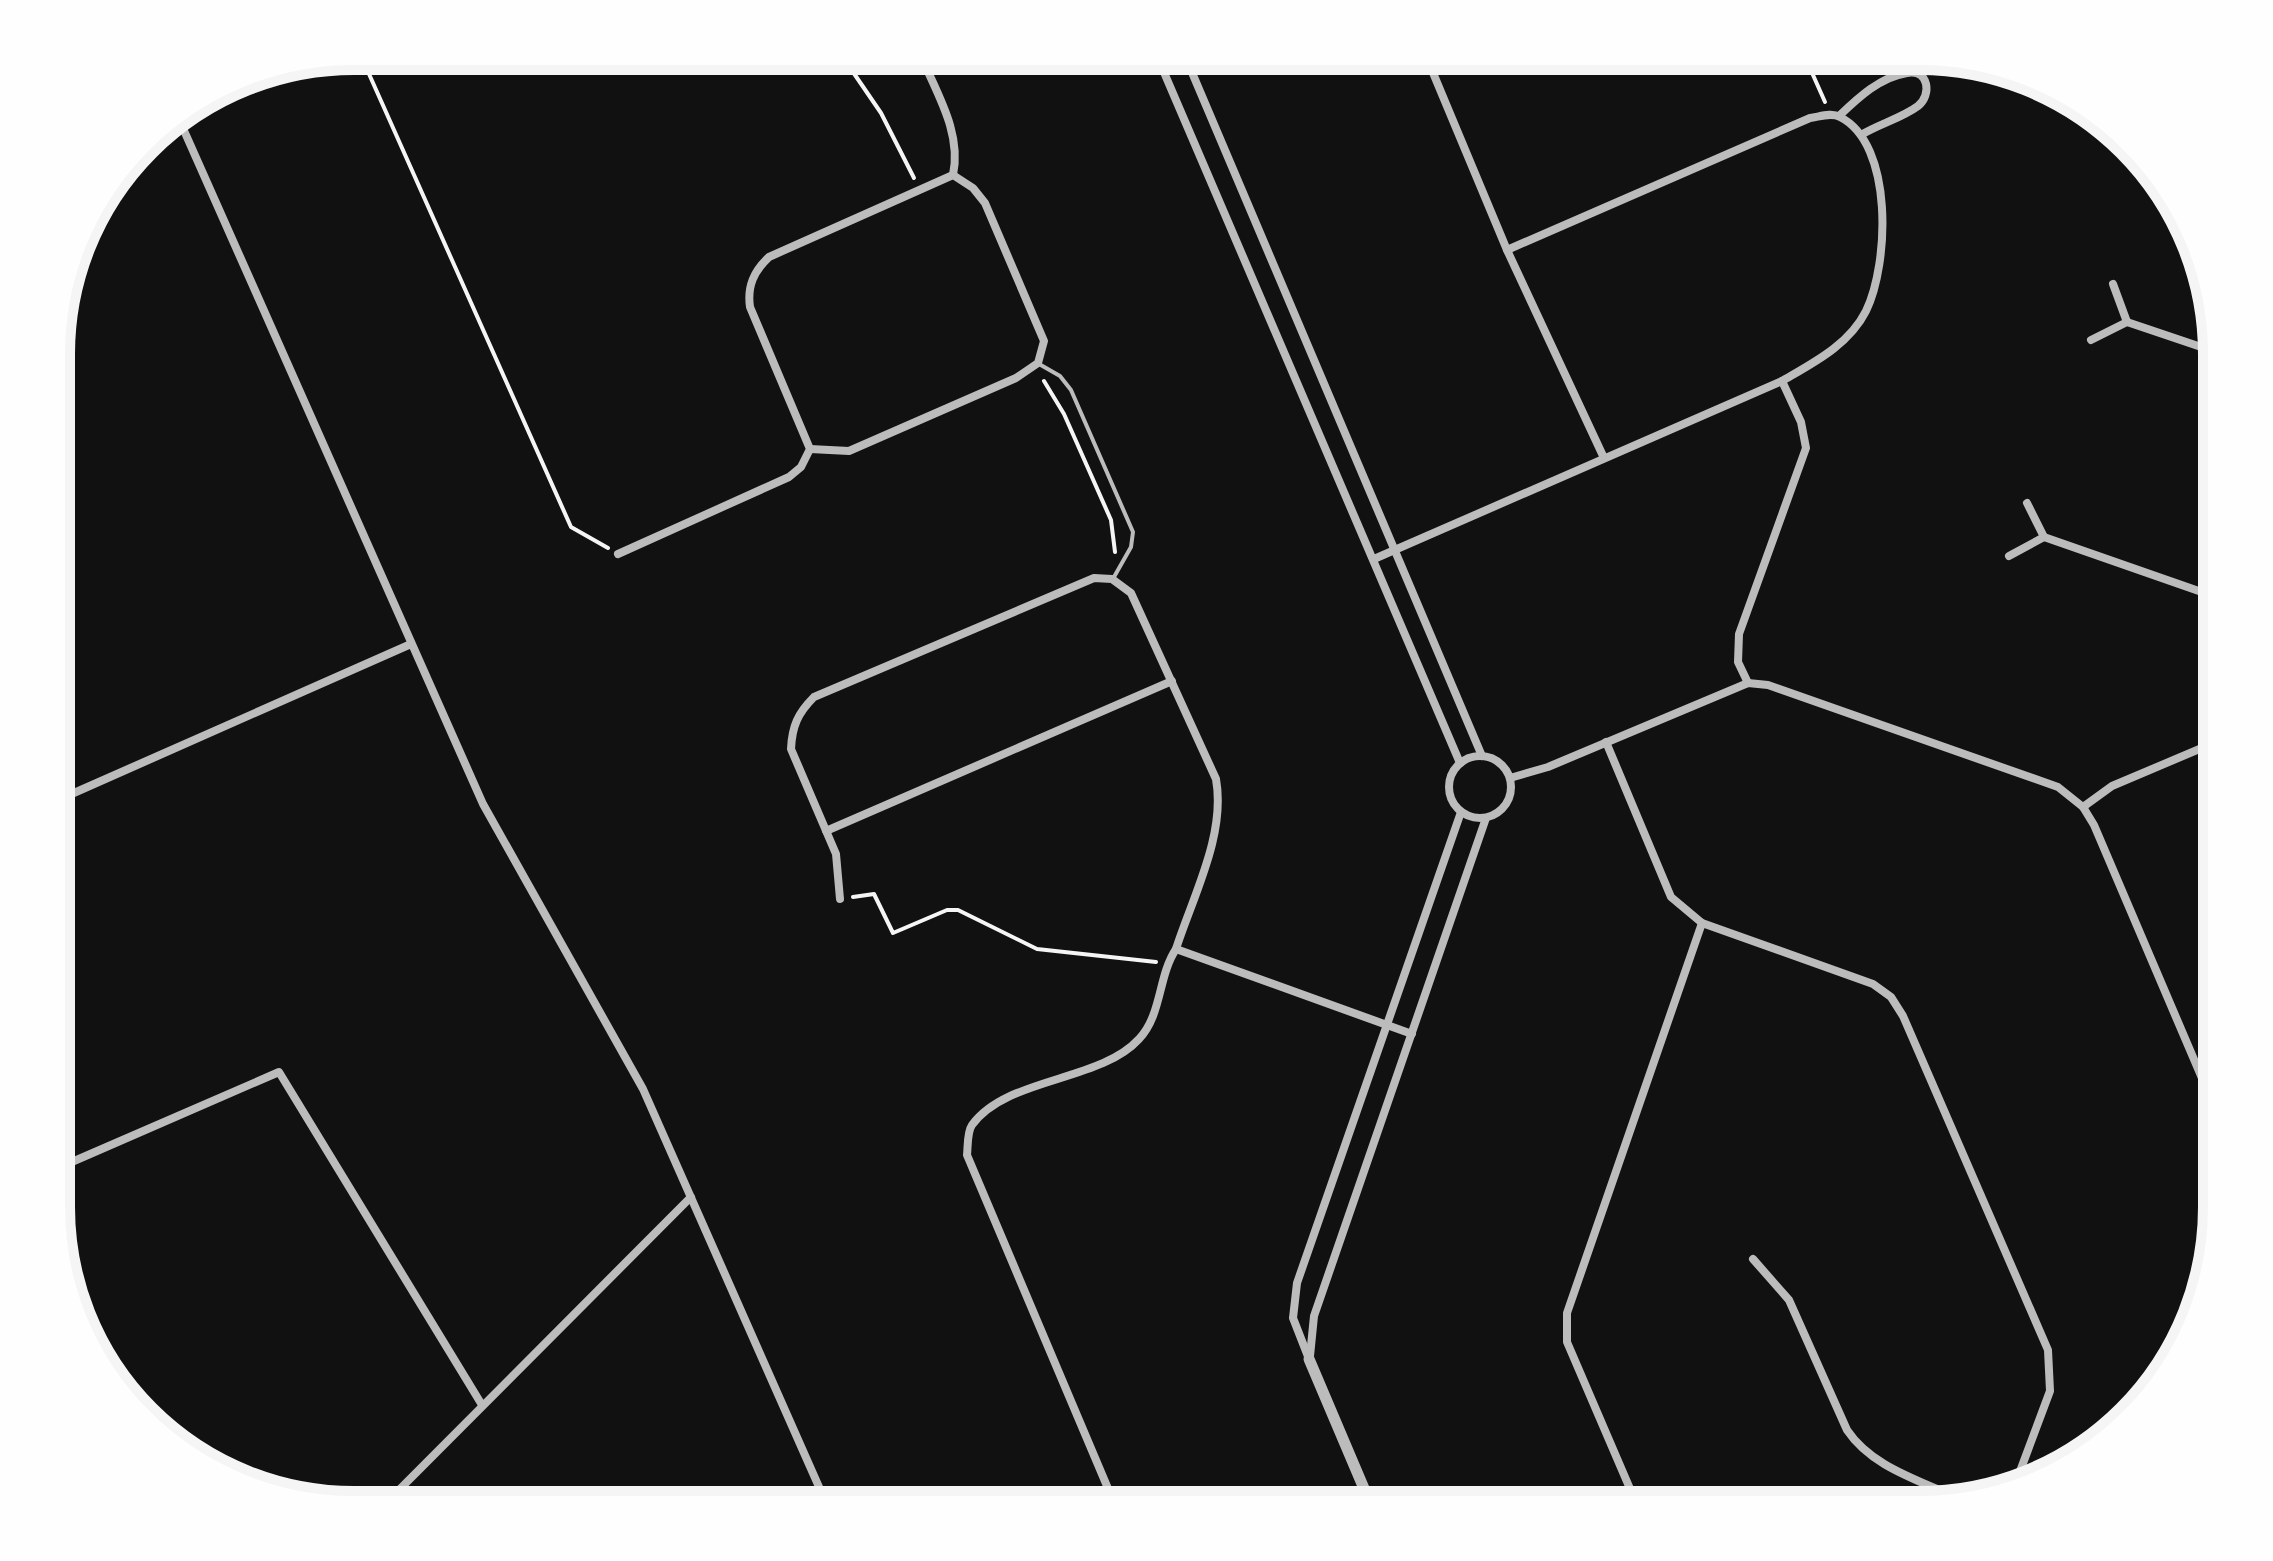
<svg xmlns="http://www.w3.org/2000/svg" width="2273" height="1561" font-family="'IBM Plex Serif',serif">
<style>
.lines{fill:none;stroke-linecap:round;stroke-linejoin:round}
.path{stroke:#f5f5f5;stroke-width:4}
.service{stroke:#bcbcbc;stroke-width:4}
.minor{stroke:#bcbcbc;stroke-width:8}
.tertiary{stroke:#bcbcbc;stroke-width:11}
.rim{fill:none;stroke:#f5f5f5;stroke-width:10}
</style>
<rect width="100%" height="100%" fill="#111"/>
<g class="lines">
<g class="path">
<path d="M 361,56 L 571,527 L 608,548"/>
<path d="M 842,56 L 881,113 L 914,178"/>
<path d="M 1805,57 L 1825,102"/>
<path d="M 1044,381 L 1064,414 L 1111,520 L 1115,552"/>
<path d="M 853,897 L 874,894 L 893,933 L 947,910 L 958,910 L 1037,949 L 1156,962"/>
</g>
<path class="service" d="M 1039,364 L 1060,376 L 1071,390 L 1133,532 L 1131,547 L 1114,577"/>
<g class="minor">
<path d="M 921,56 C 937,94 962,133 953,175"/>
<path d="M 1157,56 L 1460,763"/>
<path d="M 1185,56 L 1482,756"/>
<path d="M 1426,56 L 1507,250 L 1604,458"/>
<path d="M 1839,116 C 1858,98 1880,77 1907,73 C 1929,69 1932,95 1918,106 C 1902,118 1879,124 1861,135"/>
<path d="M 178,117 L 483,804 L 643,1089 L 827,1505"/>
<path d="M 2127,322 L 2216,352"/>
<path d="M 2091,340 L 2127,322 L 2113,284"/>
<path d="M 810,449 L 849,451 L 1016,378 L 1038,363 L 1044,341 L 985,203 L 973,188 L 953,175"/>
<path d="M 2044,537 L 2216,597"/>
<path d="M 618,554 L 789,477 L 801,467 L 810,449 L 750,307 C 747,286 754,271 769,257 L 953,175"/>
<path d="M 2009,556 L 2044,537 L 2027,503"/>
<path d="M 1374,559 L 1782,381 C 1813,363 1849,345 1866,311 C 1889,264 1894,144 1840,117 C 1831,112 1819,117 1810,118 L 1507,250"/>
<path d="M 1748,683 L 1738,662 L 1739,634 L 1806,448 L 1801,422 L 1782,381"/>
<path d="M 1606,742 L 1671,897 L 1702,923"/>
<circle cx="1480" cy="787" r="31"/>
<path d="M 1510,778 L 1548,767 L 1748,683 L 1768,685 L 2058,787 L 2083,807 L 2094,825 L 2216,1111"/>
<path d="M 58,800 L 411,644"/>
<path d="M 2083,807 L 2112,786 L 2216,742"/>
<path d="M 826,831 L 1172,681"/>
<path d="M 840,899 L 836,854 L 791,749 C 792,726 798,713 814,697 L 1094,578 L 1112,579 L 1131,593 L 1216,779 C 1226,835 1193,896 1176,949 L 1412,1034"/>
<path d="M 58,1168 L 279,1072 L 482,1405"/>
<path d="M 1753,1259 L 1789,1300 L 1847,1430 C 1871,1466 1916,1479 1955,1497"/>
<path d="M 1310,1356 L 1314,1316 L 1486,818"/>
<path d="M 1309,1359 L 1293,1318 L 1297,1283 L 1461,812"/>
<path d="M 174,1443 L 174,1444"/>
<path d="M 1990,1488 L 1997,1487"/>
<path d="M 385,1504 L 691,1197"/>
<path d="M 1115,1505 L 967,1155 C 968,1146 967,1132 972,1125 C 1007,1077 1100,1082 1139,1039 C 1162,1015 1158,976 1176,949"/>
<path d="M 1637,1505 L 1567,1342 L 1567,1313 L 1702,923 L 1873,984 L 1891,997 L 1903,1016 L 2048,1350 L 2050,1391 L 2016,1482"/>
</g>
<path class="tertiary" d="M 1309,1359 L 1371,1505"/>
</g>
<path d="M0 0H2273V1561H0ZM354 70H1919A284 284 0 0 1 2203 354V1207A284 284 0 0 1 1919 1491H354A284 284 0 0 1 70 1207V354A284 284 0 0 1 354 70Z" fill="#fefefe" fill-rule="evenodd"/>
<path class="rim" d="M354 70H1919A284 284 0 0 1 2203 354V1207A284 284 0 0 1 1919 1491H354A284 284 0 0 1 70 1207V354A284 284 0 0 1 354 70Z"/>
</svg>
